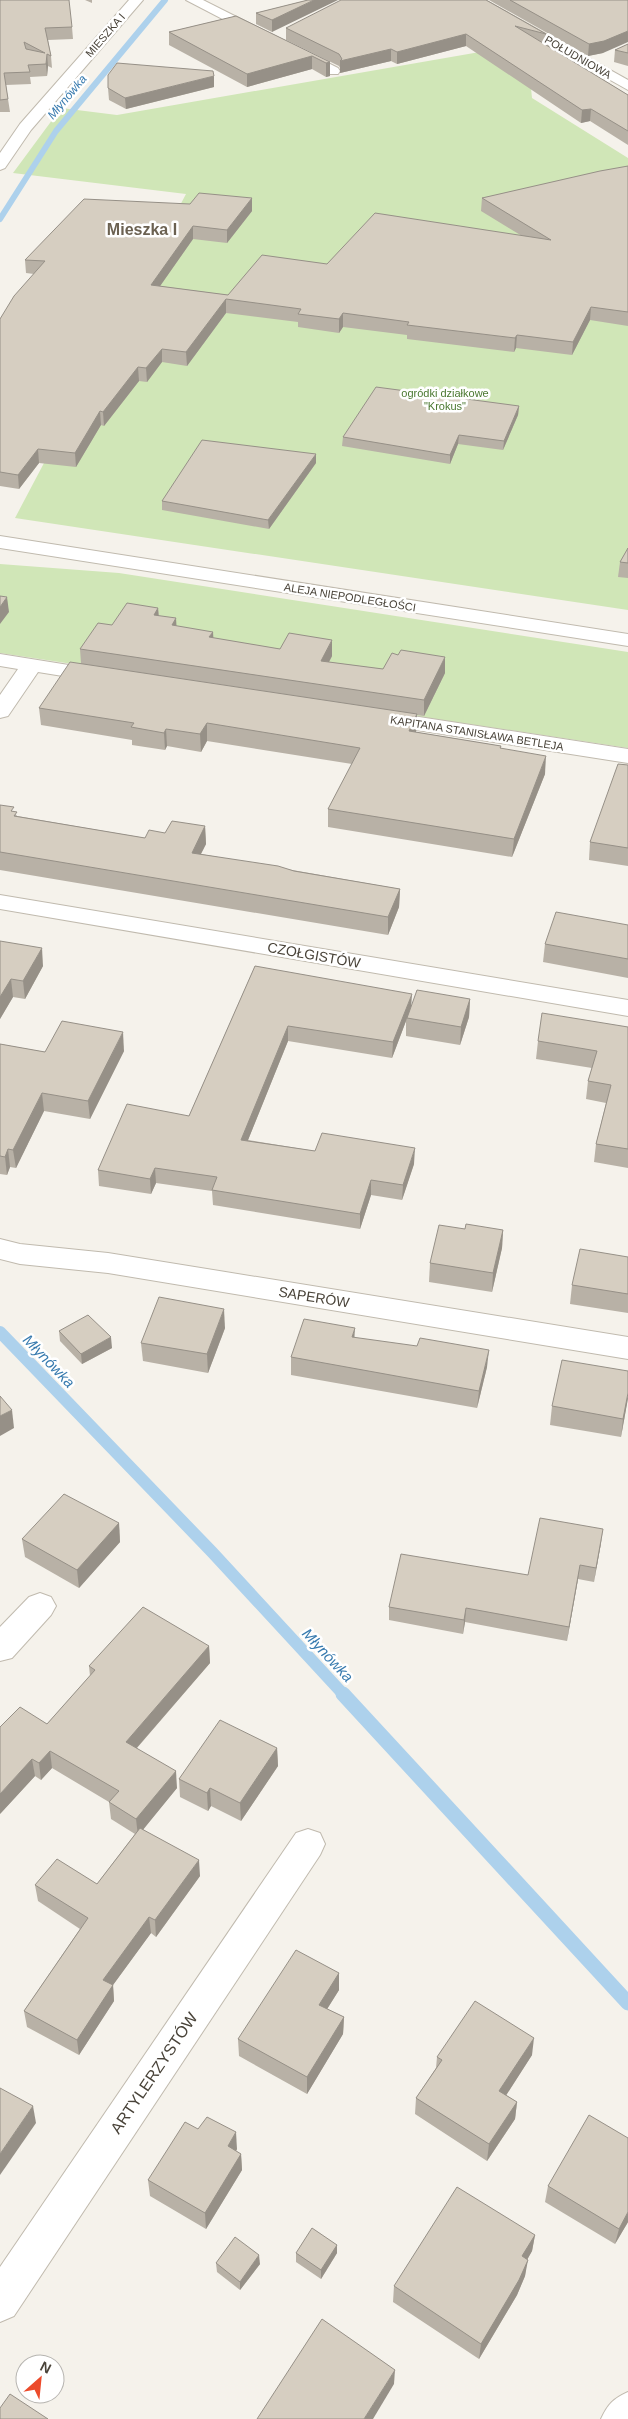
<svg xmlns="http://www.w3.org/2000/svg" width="628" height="2419" font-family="Arial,sans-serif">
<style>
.green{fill:#d0e6b7}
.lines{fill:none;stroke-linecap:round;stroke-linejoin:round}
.stream-far2{stroke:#add1ec;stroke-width:6}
.stream-far1{stroke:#add1ec;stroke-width:12}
.stream{stroke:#add1ec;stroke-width:15}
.minor-casing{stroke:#c0baae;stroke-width:2}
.tertiary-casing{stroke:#c0baae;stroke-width:2}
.minor{fill:#fff;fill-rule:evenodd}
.tertiary{fill:#fff;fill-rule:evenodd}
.wall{fill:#b8b1a6}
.shaded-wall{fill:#969087}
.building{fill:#d6cec1;stroke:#969087;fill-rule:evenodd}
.labels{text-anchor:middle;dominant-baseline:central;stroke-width:5;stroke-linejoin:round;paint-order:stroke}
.far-street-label{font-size:11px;fill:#494339;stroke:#fff}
.far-park-label{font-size:11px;fill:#4a7830;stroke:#fff}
.far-water-label{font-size:12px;font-style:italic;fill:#387baf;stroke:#fff}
.street-label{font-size:14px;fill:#494339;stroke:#fff}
.water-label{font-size:15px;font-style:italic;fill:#387baf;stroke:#fff}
.far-district-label{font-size:16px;font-weight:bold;fill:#6b6151;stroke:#fff}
.near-street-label{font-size:16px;fill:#494339;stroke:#fff}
</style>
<rect width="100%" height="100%" fill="#f5f2eb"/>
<g class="green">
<path d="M 537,42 L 530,78 L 532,98 L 628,158 L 628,610 L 15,518 L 186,194 L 13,173 L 61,108 L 117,115 Z"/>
<path d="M 0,564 L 119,573 L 628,652 L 628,748 L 0,653 Z"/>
</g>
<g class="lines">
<path class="stream-far2" d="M 0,219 L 56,131 L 165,0"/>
<path class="stream-far1" d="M 0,1332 L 212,1552 L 344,1695"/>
<path class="stream" d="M 343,1694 L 628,2003"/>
<defs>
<g id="minor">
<path d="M 186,0 L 203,0 L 338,68 L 340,71 L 338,74 L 328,74 Z"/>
<path d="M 468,0 L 485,0 L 628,80 L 628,90 Z"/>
<path d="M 0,654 L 100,670 L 108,671 L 111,676 L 108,681 L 100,682 L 38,672 L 8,716 L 0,718 L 0,695 L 18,669 L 0,666 Z"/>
<path d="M 380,711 L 628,749 L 628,763 L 372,723 L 369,718 L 372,713 Z"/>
<path d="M 0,895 L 628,1000 L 628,1016 L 0,909 Z"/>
<path d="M 0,1239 L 20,1244 L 108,1253 L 628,1337 L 628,1359 L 108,1273 L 20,1264 L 0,1259 Z"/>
<path d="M 40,1593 L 51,1597 L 56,1606 L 51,1615 L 12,1658 L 0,1661 L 0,1627 L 29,1597 Z"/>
<path d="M 308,1829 L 320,1833 L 325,1844 L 320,1855 L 14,2316 L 0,2322 L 0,2267 L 296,1833 Z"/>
<path d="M 628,2392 L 628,2419 L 601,2419 C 608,2404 613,2399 628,2392 Z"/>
</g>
<g id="tertiary">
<path d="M 129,0 L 143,0 L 31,130 L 5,168 L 0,170 L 0,153 L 20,124 Z"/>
<path d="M 0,536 L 628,634 L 628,646 L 0,548 Z"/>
</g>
</defs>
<use href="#minor" class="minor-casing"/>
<use href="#tertiary" class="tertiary-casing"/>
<use href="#minor" class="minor"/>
<use href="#tertiary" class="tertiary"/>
</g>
<g class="wall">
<path d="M 0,0 L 72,27 L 73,39 L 48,40 L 51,56 L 52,68 L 48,66 L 47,76 L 30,77 L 31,84 L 6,85 L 8,99 L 10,112 L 0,112 Z"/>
<path d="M 85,0 L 92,0 L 92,3 Z"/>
<path d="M 308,0 L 272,32 L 256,24 L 256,13 Z"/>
<path d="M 486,0 L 546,34 L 546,45 L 628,95 L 628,145 L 590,121 L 581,123 L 466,46 L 397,64 L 391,61 L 340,73 L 340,68 L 339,66 L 286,40 L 286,28 Z"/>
<path d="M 489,0 L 628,0 L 603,53 L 588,56 Z"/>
<path d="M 236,16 L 330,62 L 330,76 L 326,77 L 312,69 L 247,87 L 169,45 L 169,32 Z"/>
<path d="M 628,44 L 628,66 L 614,62 L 615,50 Z"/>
<path d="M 214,87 L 126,109 L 109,100 L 108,88 Z"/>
<path d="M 628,166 L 628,326 L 590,320 L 572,355 L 516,348 L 514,352 L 407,339 L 407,335 L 343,327 L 339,333 L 298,327 L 298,322 L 226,313 L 187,366 L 162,362 L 147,382 L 139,381 L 104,426 L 101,425 L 76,467 L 39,463 L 19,489 L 0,486 L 0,319 L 34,274 L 26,273 L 25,260 L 190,204 L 252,198 L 252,211 L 227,243 L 193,239 L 160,286 L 228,295 L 327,264 L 522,236 L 481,211 L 482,198 Z"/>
<path d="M 519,406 L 518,415 L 503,450 L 458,444 L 450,464 L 342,446 L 343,437 Z"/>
<path d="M 316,463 L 269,529 L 162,510 L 162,501 Z"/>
<path d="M 628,548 L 628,578 L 618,577 L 620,562 Z"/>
<path d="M 158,608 L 159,616 L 176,626 L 213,638 L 280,649 L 332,656 L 329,662 L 383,669 L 445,673 L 424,716 L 417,715 L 416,732 L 501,746 L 501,748 L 545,774 L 512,857 L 328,827 L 328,809 L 352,764 L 207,741 L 201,752 L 167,746 L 165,750 L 132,745 L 132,740 L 41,725 L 39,708 L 81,663 L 80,649 Z"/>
<path d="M 628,765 L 628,866 L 589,860 L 590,842 Z"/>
<path d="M 0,805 L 14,812 L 17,816 L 145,838 L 165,833 L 205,826 L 206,844 L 201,854 L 400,889 L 399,907 L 388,935 L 0,870 Z"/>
<path d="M 628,925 L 628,978 L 543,962 L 545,944 Z"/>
<path d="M 0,941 L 43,966 L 25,999 L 13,997 L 0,1019 Z"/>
<path d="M 255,966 L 411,1006 L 470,999 L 469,1017 L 460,1045 L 406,1036 L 406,1021 L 392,1058 L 288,1041 L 248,1140 L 315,1151 L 414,1164 L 402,1200 L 371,1195 L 360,1229 L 213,1205 L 212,1191 L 156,1183 L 151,1194 L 99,1186 L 98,1170 L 189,1116 Z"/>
<path d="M 628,1027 L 628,1168 L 594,1162 L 596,1144 L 606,1103 L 586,1099 L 588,1081 L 592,1068 L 536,1059 L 538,1041 Z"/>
<path d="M 0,1044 L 45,1052 L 124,1051 L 90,1119 L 44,1111 L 16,1168 L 10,1167 L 7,1175 L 0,1174 Z"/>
<path d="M 465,1229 L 503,1230 L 502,1248 L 492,1292 L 429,1282 L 430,1263 Z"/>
<path d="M 628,1257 L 628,1313 L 570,1304 L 572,1285 Z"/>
<path d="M 225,1328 L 208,1373 L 143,1361 L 141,1343 Z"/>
<path d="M 59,1331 L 112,1348 L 82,1364 L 60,1341 Z"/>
<path d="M 354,1338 L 487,1367 L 477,1408 L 291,1375 L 291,1357 Z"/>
<path d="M 628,1398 L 621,1437 L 550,1425 L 552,1406 Z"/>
<path d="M 119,1523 L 120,1542 L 79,1588 L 25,1557 L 22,1539 Z"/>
<path d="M 601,1543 L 594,1582 L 578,1579 L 567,1641 L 465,1622 L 463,1634 L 389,1620 L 389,1607 L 528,1575 Z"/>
<path d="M 209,1646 L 210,1663 L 137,1748 L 177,1788 L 143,1829 L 200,1876 L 156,1937 L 151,1933 L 113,1985 L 114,2001 L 79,2055 L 27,2027 L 24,2011 L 80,1929 L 38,1901 L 35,1885 L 97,1884 L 135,1834 L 111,1819 L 109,1802 L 52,1768 L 41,1780 L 35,1776 L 0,1814 L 47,1724 L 90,1676 L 89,1666 Z"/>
<path d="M 277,1748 L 278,1766 L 241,1821 L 211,1806 L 208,1811 L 180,1797 L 179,1779 Z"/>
<path d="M 339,1973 L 339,1990 L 327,2009 L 344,2017 L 343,2034 L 307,2094 L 239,2056 L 238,2039 Z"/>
<path d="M 532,2055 L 506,2095 L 517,2102 L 515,2119 L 487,2161 L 415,2114 L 416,2098 L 436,2068 L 437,2057 Z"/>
<path d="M 198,2129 L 237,2149 L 236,2151 L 241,2154 L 242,2170 L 206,2229 L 150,2196 L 148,2180 Z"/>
<path d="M 628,2138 L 628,2222 L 615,2244 L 545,2202 L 548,2186 Z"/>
<path d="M 535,2235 L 532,2251 L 527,2260 L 525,2276 L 517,2295 L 479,2359 L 393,2302 L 394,2286 Z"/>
<path d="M 337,2245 L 337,2253 L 321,2279 L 296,2262 L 296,2253 Z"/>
<path d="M 216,2263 L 260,2264 L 240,2290 L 217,2272 Z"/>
</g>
<g class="shaded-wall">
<path d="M 314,0 L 338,0 L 272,32 L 272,20 Z"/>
<path d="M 628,31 L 628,42 L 603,53 L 588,56 L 589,44 Z"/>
<path d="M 466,34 L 466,46 L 397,64 L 397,52 Z"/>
<path d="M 391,49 L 391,61 L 340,73 L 340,61 Z"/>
<path d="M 47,54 L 48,66 L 47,76 L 46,64 Z"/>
<path d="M 312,56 L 312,69 L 247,87 L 247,74 Z"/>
<path d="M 330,62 L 330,76 L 326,77 L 326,63 Z"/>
<path d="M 214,76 L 214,87 L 126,109 L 125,98 Z"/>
<path d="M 591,109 L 590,121 L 581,123 L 582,110 Z"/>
<path d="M 252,198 L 252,211 L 227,243 L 227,230 Z"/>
<path d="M 193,226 L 193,239 L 151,299 L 151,285 Z"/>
<path d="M 226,299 L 226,313 L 187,366 L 186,352 Z"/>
<path d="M 591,307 L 590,320 L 572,355 L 573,342 Z"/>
<path d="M 343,313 L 343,327 L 339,333 L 339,319 Z"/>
<path d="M 517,335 L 516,348 L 514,352 L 515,338 Z"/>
<path d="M 162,349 L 162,362 L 147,382 L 146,368 Z"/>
<path d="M 138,367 L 139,381 L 104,426 L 103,412 Z"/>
<path d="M 519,406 L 518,415 L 503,450 L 504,441 Z"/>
<path d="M 100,411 L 101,425 L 76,467 L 75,453 Z"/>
<path d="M 459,435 L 458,444 L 450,464 L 450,455 Z"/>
<path d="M 38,449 L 39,463 L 19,489 L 18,475 Z"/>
<path d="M 316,454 L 316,463 L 269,529 L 268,520 Z"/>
<path d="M 7,597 L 9,612 L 0,624 L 0,607 Z"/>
<path d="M 158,608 L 159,623 L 154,615 Z"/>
<path d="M 176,618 L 177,634 L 172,625 Z"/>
<path d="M 213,632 L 214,648 L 209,637 Z"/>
<path d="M 332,640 L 332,656 L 321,677 L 321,661 Z"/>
<path d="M 445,657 L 445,673 L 424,716 L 424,700 Z"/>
<path d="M 417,714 L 416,732 L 409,731 Z"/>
<path d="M 207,723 L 207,741 L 201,752 L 200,734 Z"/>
<path d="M 166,729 L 167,746 L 165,750 L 164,733 Z"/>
<path d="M 546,756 L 545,774 L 512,857 L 514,839 Z"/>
<path d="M 205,826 L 206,844 L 192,871 L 192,853 Z"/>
<path d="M 400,889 L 399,907 L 388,935 L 388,917 Z"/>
<path d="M 42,948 L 43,966 L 25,999 L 23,981 Z"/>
<path d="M 11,979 L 13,997 L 0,1019 L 0,997 Z"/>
<path d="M 412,994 L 411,1009 L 407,1018 L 406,1021 L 392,1058 L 393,1042 Z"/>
<path d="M 470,999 L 469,1017 L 460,1045 L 461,1027 Z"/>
<path d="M 288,1026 L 288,1041 L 242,1155 L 241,1140 Z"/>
<path d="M 123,1032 L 124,1051 L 90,1119 L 88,1101 Z"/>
<path d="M 42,1093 L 44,1111 L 16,1168 L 13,1150 Z"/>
<path d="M 415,1148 L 414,1164 L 402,1200 L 403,1185 Z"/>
<path d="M 8,1149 L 10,1167 L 7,1175 L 5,1157 Z"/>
<path d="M 155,1168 L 156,1183 L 151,1194 L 150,1179 Z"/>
<path d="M 371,1180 L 371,1195 L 360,1229 L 360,1214 Z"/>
<path d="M 503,1230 L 502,1248 L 492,1292 L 493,1273 Z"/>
<path d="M 224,1309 L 225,1328 L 208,1373 L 207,1354 Z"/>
<path d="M 355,1328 L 354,1345 L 352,1337 Z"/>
<path d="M 111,1337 L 112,1348 L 82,1364 L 81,1354 Z"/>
<path d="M 489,1350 L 487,1367 L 477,1408 L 479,1391 Z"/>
<path d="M 628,1393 L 628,1398 L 621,1437 L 623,1419 Z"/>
<path d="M 12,1410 L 14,1428 L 0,1436 L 0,1416 Z"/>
<path d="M 119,1523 L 120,1542 L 79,1588 L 77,1570 Z"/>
<path d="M 603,1529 L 601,1543 L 594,1582 L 596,1568 Z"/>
<path d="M 580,1565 L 578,1579 L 567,1641 L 569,1627 Z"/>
<path d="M 466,1608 L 465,1622 L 463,1634 L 464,1620 Z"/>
<path d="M 209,1646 L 210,1663 L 127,1759 L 126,1742 Z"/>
<path d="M 277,1748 L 278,1766 L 241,1821 L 240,1803 Z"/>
<path d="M 50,1751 L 52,1768 L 41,1780 L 39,1763 Z"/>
<path d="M 32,1759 L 35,1776 L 0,1814 L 0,1794 Z"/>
<path d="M 176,1771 L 177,1788 L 138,1836 L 136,1819 Z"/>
<path d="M 210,1788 L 211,1806 L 208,1811 L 207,1793 Z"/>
<path d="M 199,1860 L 200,1876 L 156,1937 L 155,1920 Z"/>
<path d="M 149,1917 L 151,1933 L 113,1985 L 114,2001 L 79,2055 L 77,2040 L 103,1980 Z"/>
<path d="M 339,1973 L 339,1990 L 319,2022 L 319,2005 Z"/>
<path d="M 344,2017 L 343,2034 L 307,2094 L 307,2077 Z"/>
<path d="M 534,2038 L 532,2055 L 498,2108 L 499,2091 Z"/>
<path d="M 517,2102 L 515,2119 L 487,2161 L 489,2144 Z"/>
<path d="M 33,2106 L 36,2123 L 0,2175 L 0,2154 Z"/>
<path d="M 236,2132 L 237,2149 L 229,2163 L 228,2146 Z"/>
<path d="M 241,2154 L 242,2170 L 206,2229 L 205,2213 Z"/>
<path d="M 628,2212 L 628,2222 L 615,2244 L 619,2229 Z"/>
<path d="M 535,2235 L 532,2251 L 520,2272 L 522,2256 Z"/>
<path d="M 337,2245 L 337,2253 L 321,2279 L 321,2270 Z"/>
<path d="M 259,2255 L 260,2264 L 240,2290 L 240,2282 Z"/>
<path d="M 528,2260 L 525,2276 L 517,2295 L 479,2359 L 481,2344 Z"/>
<path d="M 395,2370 L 394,2384 L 373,2419 L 364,2419 Z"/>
</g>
<g class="building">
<path d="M 0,0 L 69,0 L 72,27 L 45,28 L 51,56 L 47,54 L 46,64 L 28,65 L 30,72 L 4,73 L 8,99 L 0,100 ZM 24,42 L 45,53 L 26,49 Z"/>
<path d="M 308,0 L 314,0 L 272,20 L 256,13 Z"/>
<path d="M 341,0 L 486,0 L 546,34 L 515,26 L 628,95 L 628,131 L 591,109 L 582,110 L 466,34 L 397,52 L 391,49 L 340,61 L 342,59 L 339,54 L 286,28 Z"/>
<path d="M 510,0 L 628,0 L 628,31 L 604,41 L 589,44 Z"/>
<path d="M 236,16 L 330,62 L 326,63 L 312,56 L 247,74 L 169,32 Z"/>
<path d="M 628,44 L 628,53 L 615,50 Z"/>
<path d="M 117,63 L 213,71 L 214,76 L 125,98 L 108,88 L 108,75 Z"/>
<path d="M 628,166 L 628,312 L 591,307 L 573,342 L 517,335 L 515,338 L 407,325 L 409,322 L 343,313 L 339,319 L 298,314 L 301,309 L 226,299 L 186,352 L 162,349 L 146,368 L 138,367 L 103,412 L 100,411 L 75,453 L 38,449 L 18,475 L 0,472 L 0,319 L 14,296 L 45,261 L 25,260 L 84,199 L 190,204 L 199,193 L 252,198 L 227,230 L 193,226 L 151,285 L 228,295 L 262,255 L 327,264 L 375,213 L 551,240 L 482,198 L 600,171 Z"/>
<path d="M 376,387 L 519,406 L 504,441 L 459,435 L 450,455 L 343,437 Z"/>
<path d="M 202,440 L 316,454 L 268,520 L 162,501 Z"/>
<path d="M 628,548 L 628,563 L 620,562 Z"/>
<path d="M 0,596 L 7,597 L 0,607 Z"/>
<path d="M 127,603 L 158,608 L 154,615 L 176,618 L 172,625 L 213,632 L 209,637 L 280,649 L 289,633 L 332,640 L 321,661 L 383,669 L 392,653 L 398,655 L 401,650 L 445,657 L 424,700 L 80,649 L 98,623 L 112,625 Z"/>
<path d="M 70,662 L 417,714 L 409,731 L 501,746 L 500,748 L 546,756 L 514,839 L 328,809 L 360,748 L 207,723 L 200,734 L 166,729 L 164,733 L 131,727 L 134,723 L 39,708 Z"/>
<path d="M 618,764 L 628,765 L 628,848 L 590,842 Z"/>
<path d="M 0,805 L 14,807 L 11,811 L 17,812 L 14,816 L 145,838 L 149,830 L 165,833 L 172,821 L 205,826 L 192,853 L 278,866 L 294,871 L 400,889 L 388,917 L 0,852 Z"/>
<path d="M 556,912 L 628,925 L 628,959 L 545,944 Z"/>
<path d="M 0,941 L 42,948 L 23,981 L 11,979 L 0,997 Z"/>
<path d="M 255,966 L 412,994 L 393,1042 L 288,1026 L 241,1140 L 315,1151 L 322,1133 L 415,1148 L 403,1185 L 371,1180 L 360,1214 L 212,1190 L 217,1177 L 155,1168 L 150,1179 L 98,1170 L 127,1104 L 189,1116 Z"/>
<path d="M 417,990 L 470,999 L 461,1027 L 407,1018 Z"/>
<path d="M 542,1013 L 628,1027 L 628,1149 L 596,1144 L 611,1085 L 588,1081 L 597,1051 L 538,1041 Z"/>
<path d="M 62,1021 L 123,1032 L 88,1101 L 42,1093 L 13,1150 L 8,1149 L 5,1157 L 0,1156 L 0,1044 L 45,1052 Z"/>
<path d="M 466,1224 L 503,1230 L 493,1273 L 430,1263 L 439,1225 L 465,1229 Z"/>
<path d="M 580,1249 L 628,1257 L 628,1294 L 572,1285 Z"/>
<path d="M 159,1297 L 224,1309 L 207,1354 L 141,1343 Z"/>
<path d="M 88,1315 L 111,1337 L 81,1354 L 59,1331 Z"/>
<path d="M 304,1319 L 355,1328 L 352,1337 L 417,1346 L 420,1338 L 489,1350 L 479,1391 L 291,1357 Z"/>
<path d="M 562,1360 L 628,1371 L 628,1393 L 623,1419 L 552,1406 Z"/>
<path d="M 0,1396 L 12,1410 L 0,1416 Z"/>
<path d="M 64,1494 L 119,1523 L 77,1570 L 22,1539 Z"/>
<path d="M 540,1518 L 603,1529 L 596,1568 L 580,1565 L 569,1627 L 466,1608 L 464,1620 L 389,1607 L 401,1554 L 528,1575 Z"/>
<path d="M 143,1607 L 209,1646 L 126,1742 L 176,1771 L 136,1819 L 109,1802 L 119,1791 L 50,1751 L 39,1763 L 32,1759 L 0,1794 L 0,1727 L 20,1707 L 47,1724 L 95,1670 L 89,1666 Z"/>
<path d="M 220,1720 L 277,1748 L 240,1803 L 210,1788 L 207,1793 L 179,1779 Z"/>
<path d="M 140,1828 L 199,1860 L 155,1920 L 149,1917 L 103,1980 L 113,1985 L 77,2040 L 24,2011 L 88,1918 L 35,1885 L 57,1859 L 97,1884 Z"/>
<path d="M 296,1950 L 339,1973 L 319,2005 L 344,2017 L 307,2077 L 238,2039 Z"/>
<path d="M 475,2001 L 534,2038 L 499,2091 L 517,2102 L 489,2144 L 416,2098 L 442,2060 L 437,2057 Z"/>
<path d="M 0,2088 L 33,2106 L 0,2154 Z"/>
<path d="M 589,2115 L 628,2138 L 628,2212 L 619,2229 L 548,2186 Z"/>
<path d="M 207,2117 L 236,2132 L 228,2146 L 241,2154 L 205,2213 L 148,2180 L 185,2122 L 198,2129 Z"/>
<path d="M 457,2187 L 535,2235 L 522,2256 L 528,2260 L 519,2280 L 481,2344 L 394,2286 Z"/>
<path d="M 312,2228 L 337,2245 L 321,2270 L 296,2253 Z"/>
<path d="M 235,2237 L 259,2255 L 240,2282 L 216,2263 Z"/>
<path d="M 322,2319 L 395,2370 L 364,2419 L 257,2419 Z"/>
<path d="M 10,2394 L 48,2419 L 0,2419 L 0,2408 Z"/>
</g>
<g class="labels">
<g class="far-street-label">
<text transform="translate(105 35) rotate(-49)">MIESZKA I</text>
<text transform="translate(578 57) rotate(30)">POŁUDNIOWA</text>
<text transform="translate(350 597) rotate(9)">ALEJA NIEPODLEGŁOŚCI</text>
<text transform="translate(477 733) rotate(9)">KAPITANA STANISŁAWA BETLEJA</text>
</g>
<g class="far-park-label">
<text x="445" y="393">ogródki działkowe<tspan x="445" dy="13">"Krokus"</tspan></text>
</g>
<g class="far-water-label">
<text transform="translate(67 97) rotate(-50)">Młynówka</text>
</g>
<g class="street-label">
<text transform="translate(314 955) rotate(10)">CZOŁGISTÓW</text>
<text transform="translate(314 1297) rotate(9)">SAPERÓW</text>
</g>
<g class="water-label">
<text transform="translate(49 1361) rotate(46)">Młynówka</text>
<text transform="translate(328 1655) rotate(47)">Młynówka</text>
</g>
<g class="far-district-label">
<text x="142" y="229">Mieszka I</text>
</g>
<g class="near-street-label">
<text transform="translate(154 2073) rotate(-56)">ARTYLERZYSTÓW</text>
</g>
</g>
<g transform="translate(40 2379) rotate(27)"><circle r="24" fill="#ffffff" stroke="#b6b4b0"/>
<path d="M0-4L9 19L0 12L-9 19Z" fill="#ec4b2b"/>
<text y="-8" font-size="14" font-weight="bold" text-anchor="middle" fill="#494339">N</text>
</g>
</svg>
